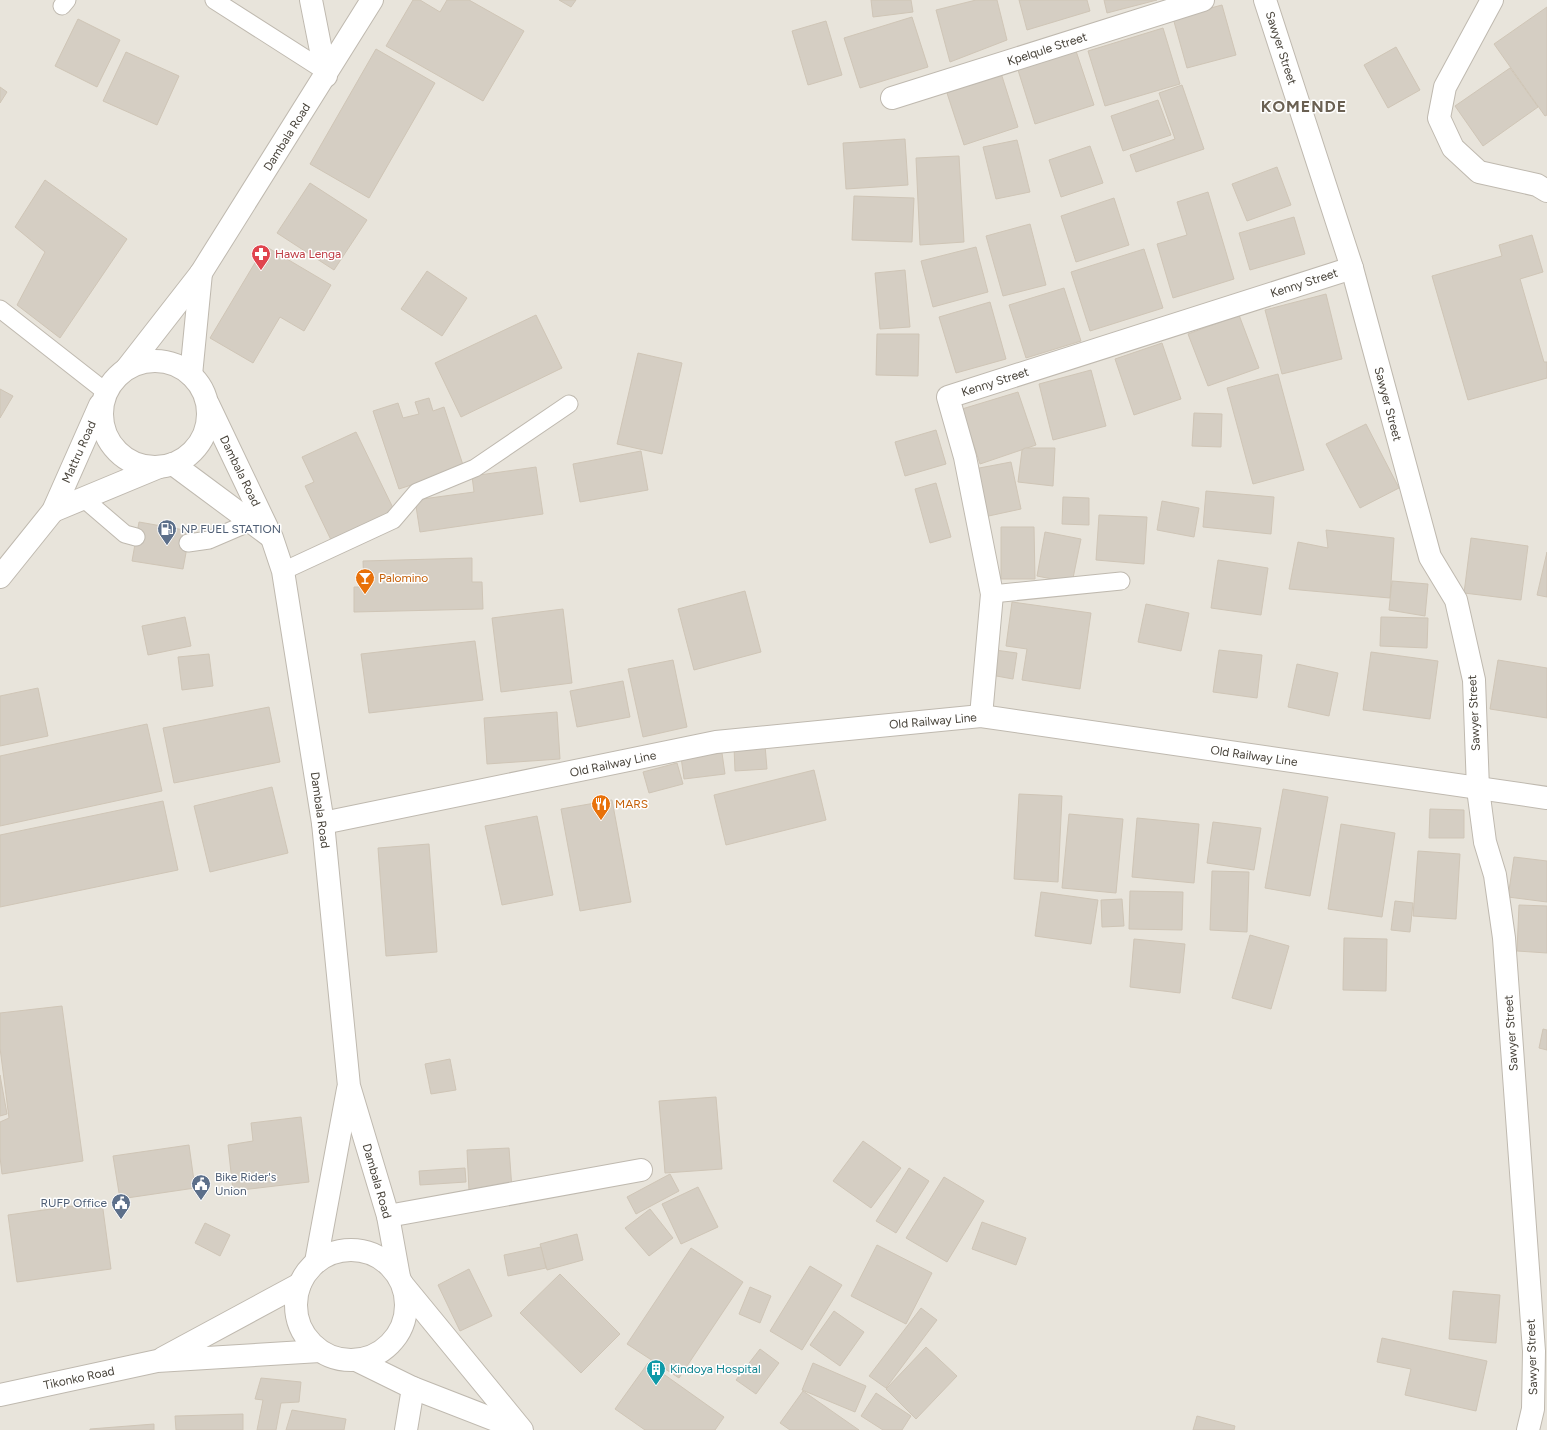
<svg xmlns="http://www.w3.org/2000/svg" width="1547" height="1430" font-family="Figtree,sans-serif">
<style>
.residential{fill:#e8e4db}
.building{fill:#d5cec3;stroke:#cfc5b6}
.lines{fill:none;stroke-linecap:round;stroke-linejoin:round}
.service-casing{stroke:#bfb9af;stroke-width:19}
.minor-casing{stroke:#bfb9af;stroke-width:24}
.tertiary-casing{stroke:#bfb9af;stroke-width:24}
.service{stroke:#fff;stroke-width:17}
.minor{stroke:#fff;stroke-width:22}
.tertiary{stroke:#fff;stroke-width:22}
.labels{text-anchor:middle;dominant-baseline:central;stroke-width:3;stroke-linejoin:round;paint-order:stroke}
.street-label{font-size:12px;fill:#48433a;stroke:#fff}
.health-label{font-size:12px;fill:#be3a42;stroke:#fff;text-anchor:start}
.service-label{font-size:12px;fill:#4e5e75;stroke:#fff;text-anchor:start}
.food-label{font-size:12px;fill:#c56008;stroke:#fff;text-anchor:start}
.culture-label{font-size:12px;fill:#0d838f;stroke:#fff;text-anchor:start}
.district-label{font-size:16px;font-weight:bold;letter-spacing:1px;fill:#6a6052;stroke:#fff}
</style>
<rect width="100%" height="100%" fill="#f4f2ec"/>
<rect class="residential" x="0" y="0" width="1547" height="1430"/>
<g class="building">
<path d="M 413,0 L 420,0 L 440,12 L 447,0 L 469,0 L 524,31 L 483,101 L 386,46 Z"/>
<path d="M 559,0 L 576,0 L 571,7 Z"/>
<path d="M 871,0 L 911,0 L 913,12 L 873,17 Z"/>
<path d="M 997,0 L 1007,40 L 950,62 L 936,10 L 976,0 Z"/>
<path d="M 1019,0 L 1087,0 L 1090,11 L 1027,30 Z"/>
<path d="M 1104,0 L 1157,0 L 1107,13 Z"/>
<path d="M 1222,5 L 1236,55 L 1187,68 L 1173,18 Z"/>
<path d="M 1547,7 L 1547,115 L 1545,116 L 1494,44 Z"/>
<path d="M 912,17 L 928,67 L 860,88 L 844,38 Z"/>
<path d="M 78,19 L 120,40 L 97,87 L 55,66 Z"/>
<path d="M 826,21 L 842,75 L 808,85 L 792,31 Z"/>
<path d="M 1163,28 L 1180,84 L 1105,106 L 1088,51 Z"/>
<path d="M 1396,47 L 1420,90 L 1388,108 L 1364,65 Z"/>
<path d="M 376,49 L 435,83 L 369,198 L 310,164 Z"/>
<path d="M 1076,51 L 1094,105 L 1035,124 L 1018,70 Z"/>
<path d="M 126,52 L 179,76 L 157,125 L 103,101 Z"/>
<path d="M 1510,68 L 1538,107 L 1483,146 L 1455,106 Z"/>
<path d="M 1001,73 L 1018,127 L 964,145 L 946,90 Z"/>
<path d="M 1182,85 L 1204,149 L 1136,172 L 1130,155 L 1175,139 L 1159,93 Z"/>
<path d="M 0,87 L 7,92 L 0,103 Z"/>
<path d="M 1158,100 L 1171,135 L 1123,151 L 1111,116 Z"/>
<path d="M 905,139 L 908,185 L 846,189 L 843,143 Z"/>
<path d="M 1017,140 L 1030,192 L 996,199 L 983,147 Z"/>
<path d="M 1090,146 L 1103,183 L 1061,197 L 1049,160 Z"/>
<path d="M 959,156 L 964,242 L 920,245 L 916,158 Z"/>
<path d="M 1277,167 L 1291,205 L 1247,221 L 1232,184 Z"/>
<path d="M 45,180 L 127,239 L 60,338 L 17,305 L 45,252 L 15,227 Z"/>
<path d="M 310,183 L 367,220 L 334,270 L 277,233 Z"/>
<path d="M 1208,192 L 1234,279 L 1173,298 L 1157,244 L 1187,235 L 1177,202 Z"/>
<path d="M 854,196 L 914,198 L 912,242 L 852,240 Z"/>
<path d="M 1114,198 L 1129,245 L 1076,262 L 1061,216 Z"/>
<path d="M 1294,217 L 1305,254 L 1250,270 L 1239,233 Z"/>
<path d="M 1030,224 L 1046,285 L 1003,296 L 986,236 Z"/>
<path d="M 1532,235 L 1543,272 L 1520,279 L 1544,362 L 1547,362 L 1547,378 L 1468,400 L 1432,276 L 1502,256 L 1499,245 Z"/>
<path d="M 265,246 L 331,285 L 304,331 L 280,317 L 253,363 L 210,338 Z"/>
<path d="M 976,247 L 988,292 L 933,307 L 921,261 Z"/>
<path d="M 1144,249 L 1163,308 L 1090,331 L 1071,272 Z"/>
<path d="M 905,270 L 910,327 L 880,329 L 875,273 Z"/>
<path d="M 427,271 L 467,298 L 442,336 L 401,309 Z"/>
<path d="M 1064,288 L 1081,341 L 1026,358 L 1009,305 Z"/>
<path d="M 1326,294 L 1342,359 L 1282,374 L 1265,310 Z"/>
<path d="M 990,302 L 1006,359 L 956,373 L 939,317 Z"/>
<path d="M 536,315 L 562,368 L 461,417 L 435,363 Z"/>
<path d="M 1239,315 L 1259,368 L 1208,386 L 1188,334 Z"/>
<path d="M 877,334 L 919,334 L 918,376 L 876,375 Z"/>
<path d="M 1162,343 L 1181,399 L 1134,415 L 1115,359 Z"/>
<path d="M 638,353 L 682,363 L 662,454 L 617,444 Z"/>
<path d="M 1091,370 L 1106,426 L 1053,440 L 1039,384 Z"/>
<path d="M 1278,374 L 1304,470 L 1253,484 L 1227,388 Z"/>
<path d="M 0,389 L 13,396 L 0,418 Z"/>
<path d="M 1018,392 L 1036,445 L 980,464 L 962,409 Z"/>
<path d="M 429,398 L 433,411 L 444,407 L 464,468 L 399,489 L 373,411 L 398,403 L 403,418 L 419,414 L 415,402 Z"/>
<path d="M 1194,413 L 1222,414 L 1221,447 L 1192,446 Z"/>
<path d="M 1366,424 L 1399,488 L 1360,508 L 1326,444 Z"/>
<path d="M 936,430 L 946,464 L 905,476 L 895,442 Z"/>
<path d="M 356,432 L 395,512 L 332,542 L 305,486 L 314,482 L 302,457 Z"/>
<path d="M 1025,448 L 1055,448 L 1053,486 L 1018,482 L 1022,450 Z"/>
<path d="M 641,451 L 648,490 L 580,502 L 573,464 Z"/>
<path d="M 1011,462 L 1021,509 L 984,517 L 974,469 Z"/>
<path d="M 536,467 L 543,514 L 420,532 L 415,500 L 474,492 L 472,476 Z"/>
<path d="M 936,483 L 951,537 L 930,543 L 915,489 Z"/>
<path d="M 1206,491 L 1274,497 L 1271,534 L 1203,527 Z"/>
<path d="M 1063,497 L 1089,498 L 1089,525 L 1062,524 Z"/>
<path d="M 1162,501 L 1199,508 L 1194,537 L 1157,530 Z"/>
<path d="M 1099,515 L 1147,517 L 1144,564 L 1096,560 Z"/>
<path d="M 139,522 L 190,531 L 183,569 L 132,561 Z"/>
<path d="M 1001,527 L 1034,527 L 1035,579 L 1001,579 Z"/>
<path d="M 1326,530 L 1394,538 L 1390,598 L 1289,589 L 1298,542 L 1328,548 Z"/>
<path d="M 1045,532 L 1081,539 L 1072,583 L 1037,576 Z"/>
<path d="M 1471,538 L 1528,546 L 1521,600 L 1464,593 Z"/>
<path d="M 1547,552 L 1547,597 L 1537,595 Z"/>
<path d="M 472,558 L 472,582 L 482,582 L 483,609 L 354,612 L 354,587 L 364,587 L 363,561 Z"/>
<path d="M 1218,560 L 1268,568 L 1261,615 L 1211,608 Z"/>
<path d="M 1392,581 L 1428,584 L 1425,616 L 1389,610 Z"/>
<path d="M 745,591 L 761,652 L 694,670 L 678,609 Z"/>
<path d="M 1012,602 L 1091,613 L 1080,689 L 1022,680 L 1027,649 L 1006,646 Z"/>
<path d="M 1146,604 L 1189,613 L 1181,651 L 1138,642 Z"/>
<path d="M 563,609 L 572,683 L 501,692 L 492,618 Z"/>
<path d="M 185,617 L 191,646 L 148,655 L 142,626 Z"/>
<path d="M 1381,617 L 1428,618 L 1427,648 L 1380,646 Z"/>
<path d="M 475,641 L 483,700 L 369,713 L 361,654 Z"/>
<path d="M 995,650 L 1017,653 L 1013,679 L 991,675 Z"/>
<path d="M 1219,650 L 1262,655 L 1257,698 L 1213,692 Z"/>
<path d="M 1371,652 L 1438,661 L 1430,719 L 1363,710 Z"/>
<path d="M 209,654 L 213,686 L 182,690 L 178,657 Z"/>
<path d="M 673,660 L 687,727 L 643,737 L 628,669 Z"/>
<path d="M 1498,660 L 1547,668 L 1547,718 L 1490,709 Z"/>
<path d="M 1297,664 L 1338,673 L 1329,716 L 1288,707 Z"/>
<path d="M 623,681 L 630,717 L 577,727 L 570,691 Z"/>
<path d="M 38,688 L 48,736 L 0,746 L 0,696 Z"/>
<path d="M 269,707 L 280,762 L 174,783 L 163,728 Z"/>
<path d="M 557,712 L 560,759 L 487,764 L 484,718 Z"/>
<path d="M 147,724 L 162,791 L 0,826 L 0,756 Z"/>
<path d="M 765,745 L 767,769 L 735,771 L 734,747 Z"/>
<path d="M 722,753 L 725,774 L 684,779 L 681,757 Z"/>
<path d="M 677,763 L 683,784 L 649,793 L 643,772 Z"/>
<path d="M 814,770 L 826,820 L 726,845 L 714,795 Z"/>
<path d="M 272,787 L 288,853 L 210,872 L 194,806 Z"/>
<path d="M 1283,789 L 1328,797 L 1310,896 L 1265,888 Z"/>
<path d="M 1019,794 L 1062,796 L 1058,882 L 1014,879 Z"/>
<path d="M 612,800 L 631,902 L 580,911 L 561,809 Z"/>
<path d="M 163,801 L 178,870 L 0,907 L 0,835 Z"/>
<path d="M 1430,809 L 1464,810 L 1464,838 L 1429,838 Z"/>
<path d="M 1069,814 L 1123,819 L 1116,893 L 1062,888 Z"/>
<path d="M 537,816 L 553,895 L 502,905 L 485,826 Z"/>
<path d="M 1137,818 L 1199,824 L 1194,883 L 1132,877 Z"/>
<path d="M 1213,822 L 1261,828 L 1254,870 L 1207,863 Z"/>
<path d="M 1341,824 L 1395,833 L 1382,917 L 1328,909 Z"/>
<path d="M 429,844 L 437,952 L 386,956 L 378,848 Z"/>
<path d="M 1418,851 L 1460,854 L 1456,919 L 1413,916 Z"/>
<path d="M 1514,857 L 1547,861 L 1547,902 L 1508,897 Z"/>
<path d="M 1212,871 L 1249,872 L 1247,932 L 1210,930 Z"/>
<path d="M 1130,891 L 1183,892 L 1182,930 L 1129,929 Z"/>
<path d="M 1041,892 L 1098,900 L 1091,944 L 1035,936 Z"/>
<path d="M 1122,899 L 1124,926 L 1102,927 L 1101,900 Z"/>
<path d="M 1395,901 L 1413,903 L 1410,932 L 1391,930 Z"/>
<path d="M 1519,905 L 1547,906 L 1547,953 L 1517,951 Z"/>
<path d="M 1250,935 L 1289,946 L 1271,1009 L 1232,998 Z"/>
<path d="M 1344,938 L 1387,939 L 1386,991 L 1343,990 Z"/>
<path d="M 1134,939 L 1185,944 L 1180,993 L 1130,987 Z"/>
<path d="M 62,1006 L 83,1161 L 2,1174 L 0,1157 L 0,1122 L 9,1118 L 0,1048 L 0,1013 Z"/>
<path d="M 1543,1029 L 1547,1030 L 1547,1050 L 1539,1048 Z"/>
<path d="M 450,1059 L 456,1090 L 431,1094 L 425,1064 Z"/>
<path d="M 0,1075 L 7,1114 L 0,1116 Z"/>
<path d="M 716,1097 L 722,1169 L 665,1173 L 659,1101 Z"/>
<path d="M 301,1117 L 309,1182 L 233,1191 L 228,1145 L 253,1141 L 251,1123 Z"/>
<path d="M 863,1141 L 901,1168 L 871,1208 L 833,1181 Z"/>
<path d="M 189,1145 L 195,1188 L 120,1199 L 113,1156 Z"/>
<path d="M 509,1148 L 512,1189 L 469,1191 L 467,1150 Z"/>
<path d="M 465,1168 L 466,1182 L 420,1185 L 419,1171 Z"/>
<path d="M 909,1168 L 929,1181 L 896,1233 L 876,1221 Z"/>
<path d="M 670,1174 L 679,1191 L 636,1214 L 627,1197 Z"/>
<path d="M 944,1177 L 984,1201 L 947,1262 L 906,1238 Z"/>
<path d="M 698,1187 L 718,1227 L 681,1244 L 662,1204 Z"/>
<path d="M 102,1202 L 111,1269 L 17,1282 L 8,1215 Z"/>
<path d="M 650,1209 L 673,1238 L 649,1256 L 625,1228 Z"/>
<path d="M 982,1222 L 1026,1238 L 1016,1265 L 972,1249 Z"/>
<path d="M 205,1223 L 230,1235 L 220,1256 L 195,1243 Z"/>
<path d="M 577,1234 L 583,1260 L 547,1270 L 540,1244 Z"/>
<path d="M 877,1245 L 932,1273 L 906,1324 L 851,1296 Z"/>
<path d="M 541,1247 L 546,1268 L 508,1276 L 504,1255 Z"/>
<path d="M 691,1248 L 743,1282 L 679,1378 L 627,1344 Z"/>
<path d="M 810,1266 L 842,1285 L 802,1350 L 770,1331 Z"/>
<path d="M 469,1269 L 492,1316 L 460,1331 L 438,1285 Z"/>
<path d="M 560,1274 L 620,1334 L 581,1373 L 520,1313 Z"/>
<path d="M 750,1287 L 771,1296 L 760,1323 L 739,1314 Z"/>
<path d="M 1453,1291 L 1500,1295 L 1496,1343 L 1449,1339 Z"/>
<path d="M 921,1308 L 937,1320 L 886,1388 L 869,1376 Z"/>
<path d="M 834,1311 L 864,1332 L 840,1366 L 810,1345 Z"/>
<path d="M 1382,1338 L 1487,1361 L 1476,1411 L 1405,1395 L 1411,1369 L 1377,1362 Z"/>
<path d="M 926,1347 L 957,1376 L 916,1419 L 886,1389 Z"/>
<path d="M 760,1349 L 779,1363 L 756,1394 L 736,1380 Z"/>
<path d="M 648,1363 L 724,1417 L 715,1430 L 645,1430 L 615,1409 Z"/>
<path d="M 813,1363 L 866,1386 L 855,1412 L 802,1390 Z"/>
<path d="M 261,1378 L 301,1382 L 299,1402 L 281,1403 L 276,1430 L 257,1430 L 263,1400 L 255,1399 Z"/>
<path d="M 803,1391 L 859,1430 L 790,1430 L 780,1423 Z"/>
<path d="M 876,1393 L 911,1416 L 902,1430 L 883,1430 L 861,1416 Z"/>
<path d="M 292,1410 L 346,1419 L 344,1430 L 286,1430 Z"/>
<path d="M 243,1414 L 243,1430 L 176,1430 L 175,1416 Z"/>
<path d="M 1197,1416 L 1235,1426 L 1234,1430 L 1193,1430 Z"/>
<path d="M 154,1424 L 154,1430 L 90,1430 L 90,1429 Z"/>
</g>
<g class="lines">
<defs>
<g id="service">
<path d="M 214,0 L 325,71"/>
<path d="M 62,6 L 67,0"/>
<path d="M 0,309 L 106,392"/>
<path d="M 83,498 L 125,534 L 136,537"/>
<path d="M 188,543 L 209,540 L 251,522"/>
<path d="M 283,571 L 393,520 L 417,492 L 475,468 L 569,404"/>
<path d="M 992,594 L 1121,581"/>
</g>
<g id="minor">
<path d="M 311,0 L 326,76"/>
<path d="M 1265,0 L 1352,268 L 1430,557 L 1456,600 L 1474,680 L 1478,789 L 1485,842 L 1495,875 L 1504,938 L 1534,1351 L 1533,1409 L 1528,1430"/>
<path d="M 1492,0 L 1445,87 L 1439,118 L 1453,148 L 1479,172 L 1537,185 L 1547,191"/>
<path d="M 892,98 L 1203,0"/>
<path d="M 981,716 L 992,594 L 965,457 L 948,397 L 1352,268"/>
<path d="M 388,1216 L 641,1170"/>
<path d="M 406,1430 L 413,1388"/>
</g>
<g id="tertiary">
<circle cx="155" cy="414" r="53"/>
<path d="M 127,368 L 201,273 L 372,0"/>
<path d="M 191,375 L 201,273"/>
<path d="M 208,404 L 272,538 L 283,571 L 323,823 L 349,1086 L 388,1216 L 399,1277"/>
<path d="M 173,464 L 270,536"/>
<path d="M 53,511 L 159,467"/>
<path d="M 0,577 L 53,511 L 100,405"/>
<path d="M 323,823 L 716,742 L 981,716 L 1547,798"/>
<circle cx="351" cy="1305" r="55"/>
<path d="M 316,1262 L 348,1089"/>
<path d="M 403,1285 L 522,1430"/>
<path d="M 163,1358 L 300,1284"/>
<path d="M 356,1360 L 413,1388 L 521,1430"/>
<path d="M 0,1395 L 157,1361 L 320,1351"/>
</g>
</defs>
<use href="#service" class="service-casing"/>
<use href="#minor" class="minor-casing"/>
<use href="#tertiary" class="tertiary-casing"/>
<use href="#service" class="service"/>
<use href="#minor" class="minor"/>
<use href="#tertiary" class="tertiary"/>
</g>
<defs>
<symbol id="pharmacy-pin" viewBox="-11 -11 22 30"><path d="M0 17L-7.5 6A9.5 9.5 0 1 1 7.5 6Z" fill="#e0444e" stroke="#fff"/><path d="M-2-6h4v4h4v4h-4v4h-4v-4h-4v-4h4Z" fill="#fff"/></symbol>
<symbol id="fuel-pin" viewBox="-11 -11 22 30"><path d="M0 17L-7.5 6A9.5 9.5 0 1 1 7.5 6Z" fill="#5c6f8a" stroke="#fff"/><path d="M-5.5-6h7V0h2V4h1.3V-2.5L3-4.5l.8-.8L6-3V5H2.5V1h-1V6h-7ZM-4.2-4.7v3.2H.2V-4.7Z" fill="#fff"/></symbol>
<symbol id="bar-pin" viewBox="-11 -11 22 30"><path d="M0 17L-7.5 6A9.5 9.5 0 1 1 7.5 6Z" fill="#e8710a" stroke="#fff"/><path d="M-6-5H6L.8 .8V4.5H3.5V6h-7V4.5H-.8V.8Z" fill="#fff"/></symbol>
<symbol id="restaurant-pin" viewBox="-11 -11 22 30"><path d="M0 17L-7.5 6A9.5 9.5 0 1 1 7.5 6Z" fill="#e8710a" stroke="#fff"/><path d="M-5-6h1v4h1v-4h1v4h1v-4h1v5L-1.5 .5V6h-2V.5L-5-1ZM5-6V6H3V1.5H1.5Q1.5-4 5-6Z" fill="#fff"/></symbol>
<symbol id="civic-pin" viewBox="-11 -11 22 30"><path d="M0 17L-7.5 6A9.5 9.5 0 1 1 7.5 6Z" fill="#5c6f8a" stroke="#fff"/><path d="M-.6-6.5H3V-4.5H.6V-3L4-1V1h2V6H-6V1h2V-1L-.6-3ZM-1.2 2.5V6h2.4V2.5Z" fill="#fff"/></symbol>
<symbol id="building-pin" viewBox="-11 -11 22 30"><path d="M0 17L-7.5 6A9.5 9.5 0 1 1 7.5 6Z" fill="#0f9aa8" stroke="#fff"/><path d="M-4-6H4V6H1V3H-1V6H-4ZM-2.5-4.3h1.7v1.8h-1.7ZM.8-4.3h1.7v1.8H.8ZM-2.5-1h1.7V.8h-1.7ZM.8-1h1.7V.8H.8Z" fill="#fff"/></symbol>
</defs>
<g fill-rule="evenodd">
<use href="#pharmacy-pin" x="250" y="243" width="22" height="30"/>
<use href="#fuel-pin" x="156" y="518" width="22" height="30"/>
<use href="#bar-pin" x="354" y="567" width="22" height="30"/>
<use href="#restaurant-pin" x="590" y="793" width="22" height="30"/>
<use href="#civic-pin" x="190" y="1173" width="22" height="30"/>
<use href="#civic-pin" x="110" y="1192" width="22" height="30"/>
<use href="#building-pin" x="645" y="1358" width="22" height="30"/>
</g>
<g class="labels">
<g class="street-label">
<text transform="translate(1281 48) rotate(72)">Sawyer Street</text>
<text transform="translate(1047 49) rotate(-18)">Kpelqule Street</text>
<text transform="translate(287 137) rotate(-58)">Dambala Road</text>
<text transform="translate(1304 283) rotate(-18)">Kenny Street</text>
<text transform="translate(995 382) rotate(-18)">Kenny Street</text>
<text transform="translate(1388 404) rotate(75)">Sawyer Street</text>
<text transform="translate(79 452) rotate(-66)">Mattru Road</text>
<text transform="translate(240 471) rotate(64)">Dambala Road</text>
<text transform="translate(1474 713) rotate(-93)">Sawyer Street</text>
<text transform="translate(933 721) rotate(-5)">Old Railway Line</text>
<text transform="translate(1254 756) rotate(8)">Old Railway Line</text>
<text transform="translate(613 764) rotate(-12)">Old Railway Line</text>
<text transform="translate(320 810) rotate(82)">Dambala Road</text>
<text transform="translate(1511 1033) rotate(-94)">Sawyer Street</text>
<text transform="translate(377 1181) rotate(74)">Dambala Road</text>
<text transform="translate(1532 1357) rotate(-92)">Sawyer Street</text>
<text transform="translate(79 1378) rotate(-12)">Tikonko Road</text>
</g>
<g class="health-label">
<text x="275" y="254">Hawa Lenga</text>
</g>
<g class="service-label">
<text x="181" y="529">NP FUEL STATION</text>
<text x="215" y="1177">Bike Rider's<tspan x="215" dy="14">Union</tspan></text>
<text x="107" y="1203" text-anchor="end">RUFP Office</text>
</g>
<g class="food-label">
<text x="379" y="578">Palomino</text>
<text x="615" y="804">MARS</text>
</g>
<g class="culture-label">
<text x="670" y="1369">Kindoya Hospital</text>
</g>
<g class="district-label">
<text x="1304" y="106">KOMENDE</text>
</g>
</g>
</svg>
